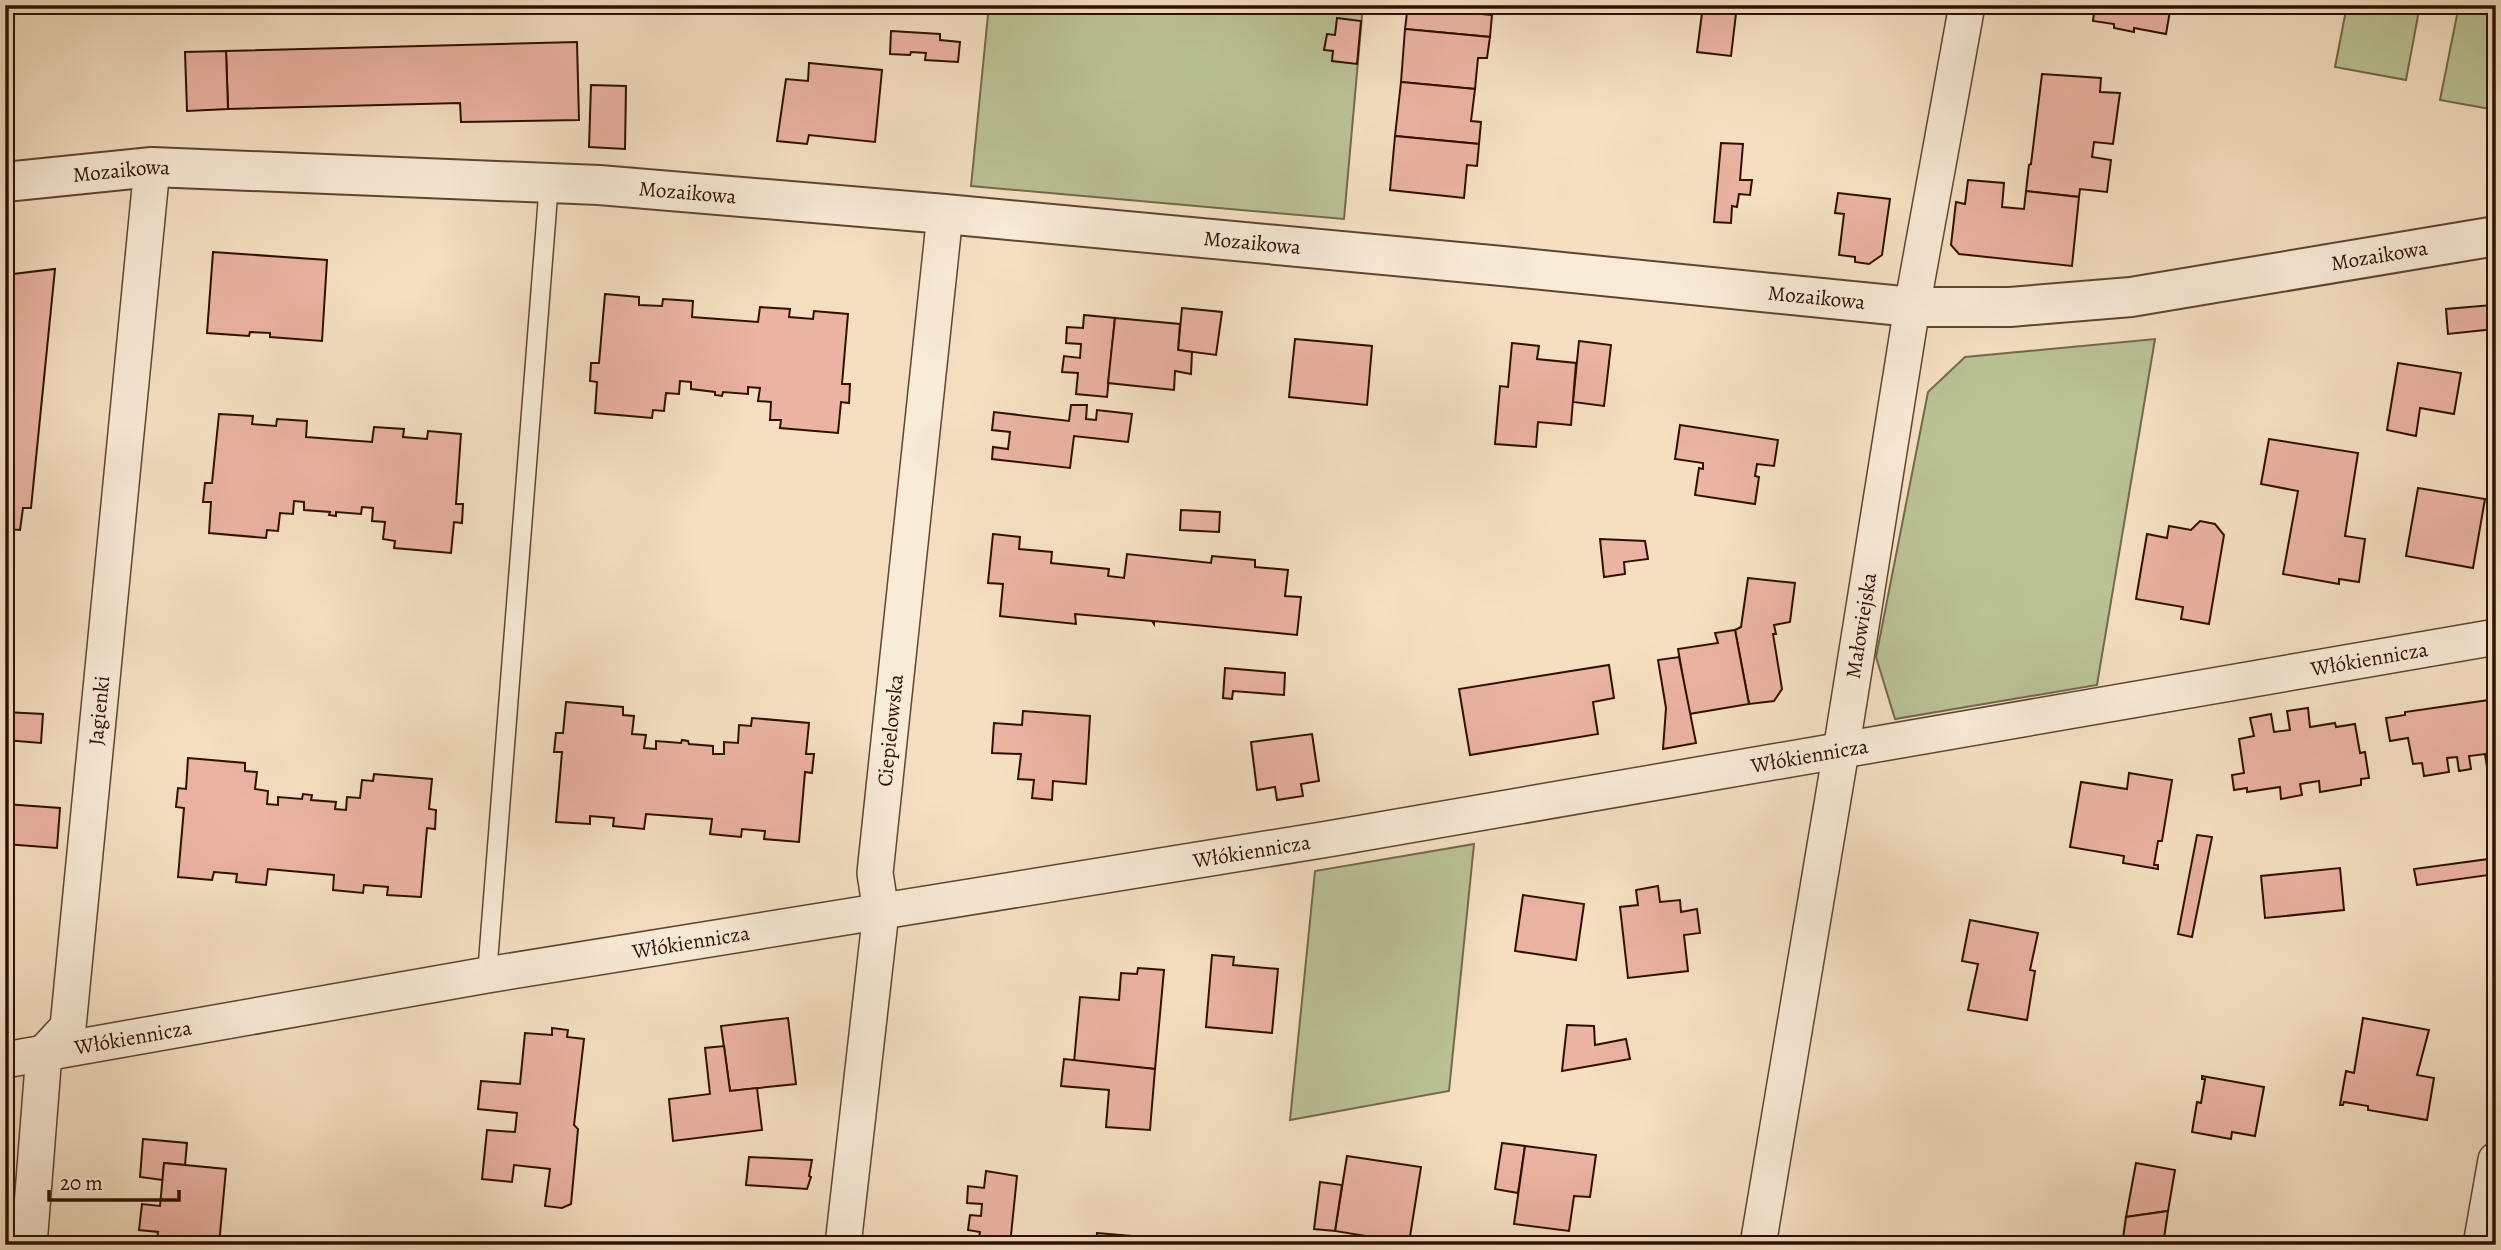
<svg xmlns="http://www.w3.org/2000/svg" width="2501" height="1250" font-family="Alegreya,serif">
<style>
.green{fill:#bac294;stroke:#74684c;stroke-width:2}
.building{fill:#ebb3a2;stroke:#2f0f03;stroke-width:2}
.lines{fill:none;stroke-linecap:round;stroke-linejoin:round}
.service-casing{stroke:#604332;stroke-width:21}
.minor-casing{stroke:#604332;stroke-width:38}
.tertiary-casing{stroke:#604332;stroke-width:42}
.service{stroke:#f8ebd7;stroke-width:18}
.minor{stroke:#f8ebd7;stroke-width:35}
.tertiary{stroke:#f8ebd7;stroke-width:38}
.labels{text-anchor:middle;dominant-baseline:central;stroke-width:7;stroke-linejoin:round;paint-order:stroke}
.street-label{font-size:21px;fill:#2f0f03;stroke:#f8ebd7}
</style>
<rect width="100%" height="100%" fill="#f4e0c1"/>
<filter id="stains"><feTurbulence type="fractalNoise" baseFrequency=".00286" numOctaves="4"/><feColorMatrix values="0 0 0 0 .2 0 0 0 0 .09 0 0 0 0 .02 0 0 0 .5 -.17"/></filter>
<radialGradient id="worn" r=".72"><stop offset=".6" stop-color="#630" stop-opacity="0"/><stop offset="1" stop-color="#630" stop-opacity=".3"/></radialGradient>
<g class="green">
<path d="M 989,5 L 1363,5 L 1344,219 L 971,186 Z"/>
<path d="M 2347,5 L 2420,5 L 2406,80 L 2335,67 Z"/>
<path d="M 2459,5 L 2496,5 L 2496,110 L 2440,100 Z"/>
<path d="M 2155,339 L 2097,685 L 1895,719 L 1876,657 L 1928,392 L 1965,357 Z"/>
<path d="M 1474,844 L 1449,1091 L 1290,1120 L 1315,871 Z"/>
</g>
<g class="building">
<path d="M 1408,5 L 1483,5 L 1482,14 L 1492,15 L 1490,37 L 1405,29 Z"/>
<path d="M 1703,5 L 1737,5 L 1731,56 L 1697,52 Z"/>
<path d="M 2095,5 L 2171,5 L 2166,34 L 2134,28 L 2134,32 L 2114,28 L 2114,24 L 2093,21 Z"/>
<path d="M 1337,18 L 1361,21 L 1357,64 L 1332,61 L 1333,51 L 1324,50 L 1327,34 L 1335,35 Z"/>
<path d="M 1405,29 L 1490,37 L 1487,58 L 1478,58 L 1475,89 L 1401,82 Z"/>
<path d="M 891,31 L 940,34 L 940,40 L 960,42 L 958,62 L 925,60 L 926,53 L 911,52 L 910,55 L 890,54 Z"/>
<path d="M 577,42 L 579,120 L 461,122 L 460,103 L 228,109 L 226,51 Z"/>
<path d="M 226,51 L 228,109 L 187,111 L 185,52 Z"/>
<path d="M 809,63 L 882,70 L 875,142 L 809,135 L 807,144 L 777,141 L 786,79 L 808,81 Z"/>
<path d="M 2042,74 L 2101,78 L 2100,92 L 2120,93 L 2113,144 L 2094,142 L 2092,157 L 2111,160 L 2107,192 L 2080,189 L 2079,197 L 2026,191 L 2029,165 L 2031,164 Z"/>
<path d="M 1401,82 L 1475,89 L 1471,121 L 1481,122 L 1479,144 L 1395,136 Z"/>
<path d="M 591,85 L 626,86 L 625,149 L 589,147 Z"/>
<path d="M 1395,136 L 1479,144 L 1477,166 L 1467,165 L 1464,198 L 1390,190 Z"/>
<path d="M 1721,143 L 1743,144 L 1740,180 L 1752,180 L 1750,195 L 1739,194 L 1737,207 L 1732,206 L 1731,223 L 1714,222 Z"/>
<path d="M 1968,180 L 2004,183 L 2002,207 L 2024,209 L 2026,191 L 2079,197 L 2072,266 L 1959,254 L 1951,245 L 1956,202 L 1965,204 Z"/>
<path d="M 1838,193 L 1890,199 L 1882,255 L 1869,264 L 1855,262 L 1855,257 L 1839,255 L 1844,214 L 1835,213 Z"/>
<path d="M 213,252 L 327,260 L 322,341 L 270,337 L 270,333 L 250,332 L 249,336 L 207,333 Z"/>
<path d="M 55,269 L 31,508 L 23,508 L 20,530 L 5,529 L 5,275 Z"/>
<path d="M 605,294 L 639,297 L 639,305 L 662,306 L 663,299 L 693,301 L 692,317 L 758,322 L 760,307 L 790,309 L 789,317 L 813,319 L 814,311 L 848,314 L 842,384 L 850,384 L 849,403 L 841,402 L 838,433 L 780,428 L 781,420 L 770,420 L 771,402 L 758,401 L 760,388 L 748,387 L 748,394 L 723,392 L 722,396 L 715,395 L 715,392 L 691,389 L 691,382 L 680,381 L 679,394 L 666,393 L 664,411 L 653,410 L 652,418 L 595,413 L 597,382 L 590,381 L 591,363 L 599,363 Z"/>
<path d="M 2492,305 L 2494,329 L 2448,334 L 2446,309 Z"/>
<path d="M 1182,308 L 1222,312 L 1216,355 L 1178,350 Z"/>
<path d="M 1084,315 L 1115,318 L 1107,397 L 1076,394 L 1078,373 L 1062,372 L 1064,356 L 1080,358 L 1081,344 L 1066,343 L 1067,327 L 1083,328 Z"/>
<path d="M 1115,318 L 1180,324 L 1178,350 L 1192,352 L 1191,374 L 1175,371 L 1174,390 L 1108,383 Z"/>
<path d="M 1295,339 L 1372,346 L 1367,405 L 1289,397 Z"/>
<path d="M 1579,341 L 1611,345 L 1604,406 L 1573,402 Z"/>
<path d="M 1512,343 L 1539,346 L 1537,359 L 1576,363 L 1571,425 L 1538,422 L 1536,447 L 1495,444 L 1500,386 L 1508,387 Z"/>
<path d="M 2398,363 L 2461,373 L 2454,414 L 2420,408 L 2416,436 L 2387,430 Z"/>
<path d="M 1071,405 L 1087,405 L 1086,419 L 1096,420 L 1097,410 L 1132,414 L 1128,442 L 1074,436 L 1070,468 L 992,459 L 993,447 L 1008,449 L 1010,432 L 992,430 L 994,412 L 1069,421 Z"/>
<path d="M 219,414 L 253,416 L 252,424 L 276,426 L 277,419 L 307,421 L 306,437 L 372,442 L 374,427 L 404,429 L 403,437 L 427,439 L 428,431 L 461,434 L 456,504 L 463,504 L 462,523 L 454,522 L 451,553 L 394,548 L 395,541 L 383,539 L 385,522 L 372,521 L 373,508 L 362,507 L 361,514 L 336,512 L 336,516 L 329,515 L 330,512 L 304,510 L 304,502 L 294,501 L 293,514 L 280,513 L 278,531 L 267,530 L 266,538 L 209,533 L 211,502 L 203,502 L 205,483 L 212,483 Z"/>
<path d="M 1680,425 L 1778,440 L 1774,466 L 1757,464 L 1755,476 L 1759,477 L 1755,504 L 1695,495 L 1699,468 L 1703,469 L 1703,463 L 1675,459 Z"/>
<path d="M 2269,439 L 2358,453 L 2345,536 L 2365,539 L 2359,582 L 2339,579 L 2339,584 L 2283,574 L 2298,491 L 2261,484 Z"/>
<path d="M 2418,488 L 2485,499 L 2473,568 L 2406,556 Z"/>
<path d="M 1181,510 L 1220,512 L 1219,532 L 1180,530 Z"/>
<path d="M 2200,521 L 2215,524 L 2224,535 L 2209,624 L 2181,619 L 2183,607 L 2136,599 L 2147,534 L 2167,538 L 2169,526 L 2191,530 Z"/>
<path d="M 2496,526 L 2496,566 L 2489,566 Z"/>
<path d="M 993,534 L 1020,537 L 1019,549 L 1052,552 L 1051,563 L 1109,569 L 1108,576 L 1124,578 L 1127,554 L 1211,563 L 1212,556 L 1255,560 L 1255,567 L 1288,570 L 1285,596 L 1301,597 L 1297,635 L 1154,621 L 1154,624 L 1152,621 L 1075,614 L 1076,624 L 1000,616 L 1003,584 L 988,583 Z"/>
<path d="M 1600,539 L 1645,541 L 1648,559 L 1624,562 L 1625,574 L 1604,577 Z"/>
<path d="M 1748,578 L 1795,583 L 1790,622 L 1774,625 L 1776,634 L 1773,634 L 1782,689 L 1774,701 L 1749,704 L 1735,630 L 1741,627 Z"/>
<path d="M 1735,630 L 1749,704 L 1689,714 L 1678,649 L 1718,643 L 1715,633 Z"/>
<path d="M 1679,657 L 1696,743 L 1663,749 L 1666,708 L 1658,660 Z"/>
<path d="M 1609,665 L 1614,698 L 1593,702 L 1598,734 L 1470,755 L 1459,689 Z"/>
<path d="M 1225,668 L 1285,673 L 1284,695 L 1233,691 L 1232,699 L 1223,698 Z"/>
<path d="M 2496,699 L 2496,766 L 2487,767 L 2485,754 L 2469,756 L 2471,769 L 2459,771 L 2457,757 L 2447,758 L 2449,772 L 2424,776 L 2422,763 L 2413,764 L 2408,738 L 2390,741 L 2386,718 L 2405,715 L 2405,712 Z"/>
<path d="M 566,702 L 623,707 L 623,715 L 634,716 L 632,734 L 646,735 L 644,748 L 656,749 L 656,741 L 681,743 L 682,740 L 688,741 L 689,744 L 713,746 L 713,754 L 724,754 L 724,742 L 738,743 L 739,725 L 751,726 L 752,718 L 809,723 L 806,754 L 814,754 L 812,773 L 805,772 L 799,842 L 764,839 L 765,831 L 742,829 L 741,837 L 710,834 L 712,819 L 646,814 L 644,829 L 613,826 L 614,818 L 590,816 L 590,824 L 556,822 L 562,752 L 554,752 L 556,733 L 563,733 Z"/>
<path d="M 2308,708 L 2310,727 L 2335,723 L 2336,727 L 2355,724 L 2360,753 L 2365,752 L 2369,778 L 2361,779 L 2361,785 L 2320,792 L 2319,781 L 2300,784 L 2302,795 L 2281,799 L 2280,787 L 2247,792 L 2247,788 L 2234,790 L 2232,775 L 2244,773 L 2239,739 L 2254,736 L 2250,718 L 2271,714 L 2274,732 L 2290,730 L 2287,711 Z"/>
<path d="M 1023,711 L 1090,716 L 1086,784 L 1053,781 L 1052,800 L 1032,798 L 1034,780 L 1018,779 L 1021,754 L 992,753 L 994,723 L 1022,725 Z"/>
<path d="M 5,712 L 43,714 L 41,743 L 5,740 Z"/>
<path d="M 1312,734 L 1319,781 L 1301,784 L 1303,796 L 1277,800 L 1275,787 L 1257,790 L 1251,742 Z"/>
<path d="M 188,758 L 245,763 L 245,771 L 257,772 L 255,789 L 268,791 L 267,804 L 278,805 L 278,797 L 302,799 L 303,794 L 312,795 L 311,800 L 336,802 L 335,809 L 346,810 L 347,797 L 360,798 L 362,780 L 373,781 L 374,774 L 432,779 L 429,809 L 436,810 L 435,829 L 427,828 L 421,897 L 387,895 L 388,887 L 364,885 L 363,893 L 333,890 L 334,875 L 268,869 L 266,885 L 236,882 L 237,874 L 214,872 L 212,880 L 178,877 L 184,808 L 176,807 L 178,788 L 186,789 Z"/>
<path d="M 2129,773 L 2172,780 L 2162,841 L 2158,841 L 2154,865 L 2158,865 L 2158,869 L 2123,863 L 2124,856 L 2070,847 L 2081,782 L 2127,789 Z"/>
<path d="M 5,804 L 60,808 L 57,848 L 5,844 Z"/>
<path d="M 2197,835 L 2212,837 L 2192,937 L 2178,934 Z"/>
<path d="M 2496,858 L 2496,874 L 2417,885 L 2414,869 Z"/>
<path d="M 2340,868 L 2344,910 L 2265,918 L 2261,876 Z"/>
<path d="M 1658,886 L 1660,902 L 1680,900 L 1681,912 L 1697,909 L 1700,933 L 1684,935 L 1688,971 L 1628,978 L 1620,907 L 1638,905 L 1636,890 Z"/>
<path d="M 1523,895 L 1584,904 L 1576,960 L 1515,951 Z"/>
<path d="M 1970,920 L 2038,933 L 2030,970 L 2035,971 L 2027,1020 L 1968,1010 L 1978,964 L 1962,961 Z"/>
<path d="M 1212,955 L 1234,957 L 1233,965 L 1278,969 L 1272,1033 L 1206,1027 Z"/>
<path d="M 1138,968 L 1164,970 L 1155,1069 L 1074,1062 L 1080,997 L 1119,1000 L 1121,973 L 1137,974 Z"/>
<path d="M 788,1018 L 796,1084 L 730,1091 L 721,1026 Z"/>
<path d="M 2363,1018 L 2429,1030 L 2417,1075 L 2434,1078 L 2427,1120 L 2368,1110 L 2368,1106 L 2344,1102 L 2343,1105 L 2340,1105 L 2346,1071 L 2354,1073 Z"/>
<path d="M 1567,1025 L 1594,1026 L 1595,1045 L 1626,1039 L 1630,1059 L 1562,1071 Z"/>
<path d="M 552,1028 L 568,1030 L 567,1037 L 584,1039 L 574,1125 L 578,1129 L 571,1204 L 562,1208 L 545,1206 L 550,1169 L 514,1165 L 512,1182 L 482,1179 L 487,1130 L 515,1132 L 517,1113 L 478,1109 L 481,1081 L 520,1084 L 525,1033 L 552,1035 Z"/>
<path d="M 724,1046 L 730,1091 L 757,1088 L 762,1130 L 673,1141 L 669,1099 L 710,1094 L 705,1048 Z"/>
<path d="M 1064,1059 L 1155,1069 L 1150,1130 L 1106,1127 L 1109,1090 L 1061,1086 Z"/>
<path d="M 2202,1076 L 2264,1087 L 2255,1136 L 2232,1132 L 2231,1139 L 2192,1132 L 2197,1102 L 2201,1103 L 2205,1079 L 2202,1079 Z"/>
<path d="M 143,1139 L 187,1143 L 185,1165 L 164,1163 L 163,1180 L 140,1177 Z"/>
<path d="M 1502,1143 L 1525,1146 L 1518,1193 L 1495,1189 Z"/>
<path d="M 1525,1146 L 1596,1155 L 1590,1197 L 1574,1196 L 1569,1231 L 1514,1224 Z"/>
<path d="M 1347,1156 L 1421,1167 L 1409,1243 L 1335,1231 Z"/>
<path d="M 749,1157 L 812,1160 L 809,1176 L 811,1177 L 807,1189 L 746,1185 Z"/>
<path d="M 164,1163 L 226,1169 L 219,1245 L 156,1245 L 158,1232 L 139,1230 L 142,1204 L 160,1206 Z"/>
<path d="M 2136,1163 L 2175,1170 L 2168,1211 L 2126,1217 Z"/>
<path d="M 986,1171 L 1017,1176 L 1010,1245 L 962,1245 L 962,1242 L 978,1243 L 980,1232 L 968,1230 L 970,1215 L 981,1216 L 982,1204 L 967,1203 L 968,1186 L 984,1188 Z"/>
<path d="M 1320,1182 L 1342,1185 L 1335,1231 L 1314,1229 Z"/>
<path d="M 2168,1211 L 2163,1245 L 2122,1245 L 2126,1217 Z"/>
<path d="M 1097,1233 L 1131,1236 L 1130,1245 L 1096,1245 Z"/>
<path d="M 1131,1236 L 1148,1237 L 1147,1245 L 1130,1245 Z"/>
</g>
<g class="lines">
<defs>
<path id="service" d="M 487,975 L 549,183"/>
<g id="minor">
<path id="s1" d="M 5,1060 L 487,975 L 1328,839 L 2496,637"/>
<path id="s2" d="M 29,1245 L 44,1053 L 68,1027 L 152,167"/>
<path id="s3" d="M 843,1245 L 881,912 L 875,873 L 945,214"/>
<path id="s4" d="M 1758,1245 L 1841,751 L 1912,307 L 1967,5"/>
<path d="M 2481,1245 L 2496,1160"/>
</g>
<g id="tertiary">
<path id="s5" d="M 5,182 L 152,167 L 599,185 L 945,214 L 1502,266 L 1912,307 L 2010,307 L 2131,297 L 2496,236"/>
</g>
</defs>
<use href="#service" class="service-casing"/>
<use href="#minor" class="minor-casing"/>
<use href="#tertiary" class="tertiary-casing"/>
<use href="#service" class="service"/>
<use href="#minor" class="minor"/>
<use href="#tertiary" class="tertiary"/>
</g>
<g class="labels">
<g class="street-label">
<text stroke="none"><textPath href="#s5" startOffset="117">Mozaikowa</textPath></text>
<text stroke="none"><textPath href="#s5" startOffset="684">Mozaikowa</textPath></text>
<text stroke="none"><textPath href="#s5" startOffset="1251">Mozaikowa</textPath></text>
<text stroke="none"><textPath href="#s5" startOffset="2385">Mozaikowa</textPath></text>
<text stroke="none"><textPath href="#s5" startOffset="1818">Mozaikowa</textPath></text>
<text stroke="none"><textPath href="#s4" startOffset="628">Małowiejska</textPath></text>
<text stroke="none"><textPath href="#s1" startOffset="2398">Włókiennicza</textPath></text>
<text stroke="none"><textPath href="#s2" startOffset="546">Jagienki</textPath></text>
<text stroke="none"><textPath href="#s3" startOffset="518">Ciepielowska</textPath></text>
<text stroke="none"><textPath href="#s1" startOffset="1830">Włókiennicza</textPath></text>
<text stroke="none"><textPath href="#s1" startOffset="1264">Włókiennicza</textPath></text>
<text stroke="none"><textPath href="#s1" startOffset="696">Włókiennicza</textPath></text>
<text stroke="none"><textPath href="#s1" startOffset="130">Włókiennicza</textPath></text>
</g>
</g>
<rect width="2501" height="1250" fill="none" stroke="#f4e0c1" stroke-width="28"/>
<rect x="7" y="7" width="2487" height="1236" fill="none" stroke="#2f0f03" stroke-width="3.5"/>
<rect x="14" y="14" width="2473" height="1222" fill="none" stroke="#2f0f03" stroke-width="2"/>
<path d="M49 1190v10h130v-10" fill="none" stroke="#2f0f03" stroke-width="3.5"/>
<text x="60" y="1190" font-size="21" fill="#2f0f03" stroke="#f8ebd7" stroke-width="5" paint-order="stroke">20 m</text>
<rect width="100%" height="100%" filter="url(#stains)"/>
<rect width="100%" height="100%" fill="url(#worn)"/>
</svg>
